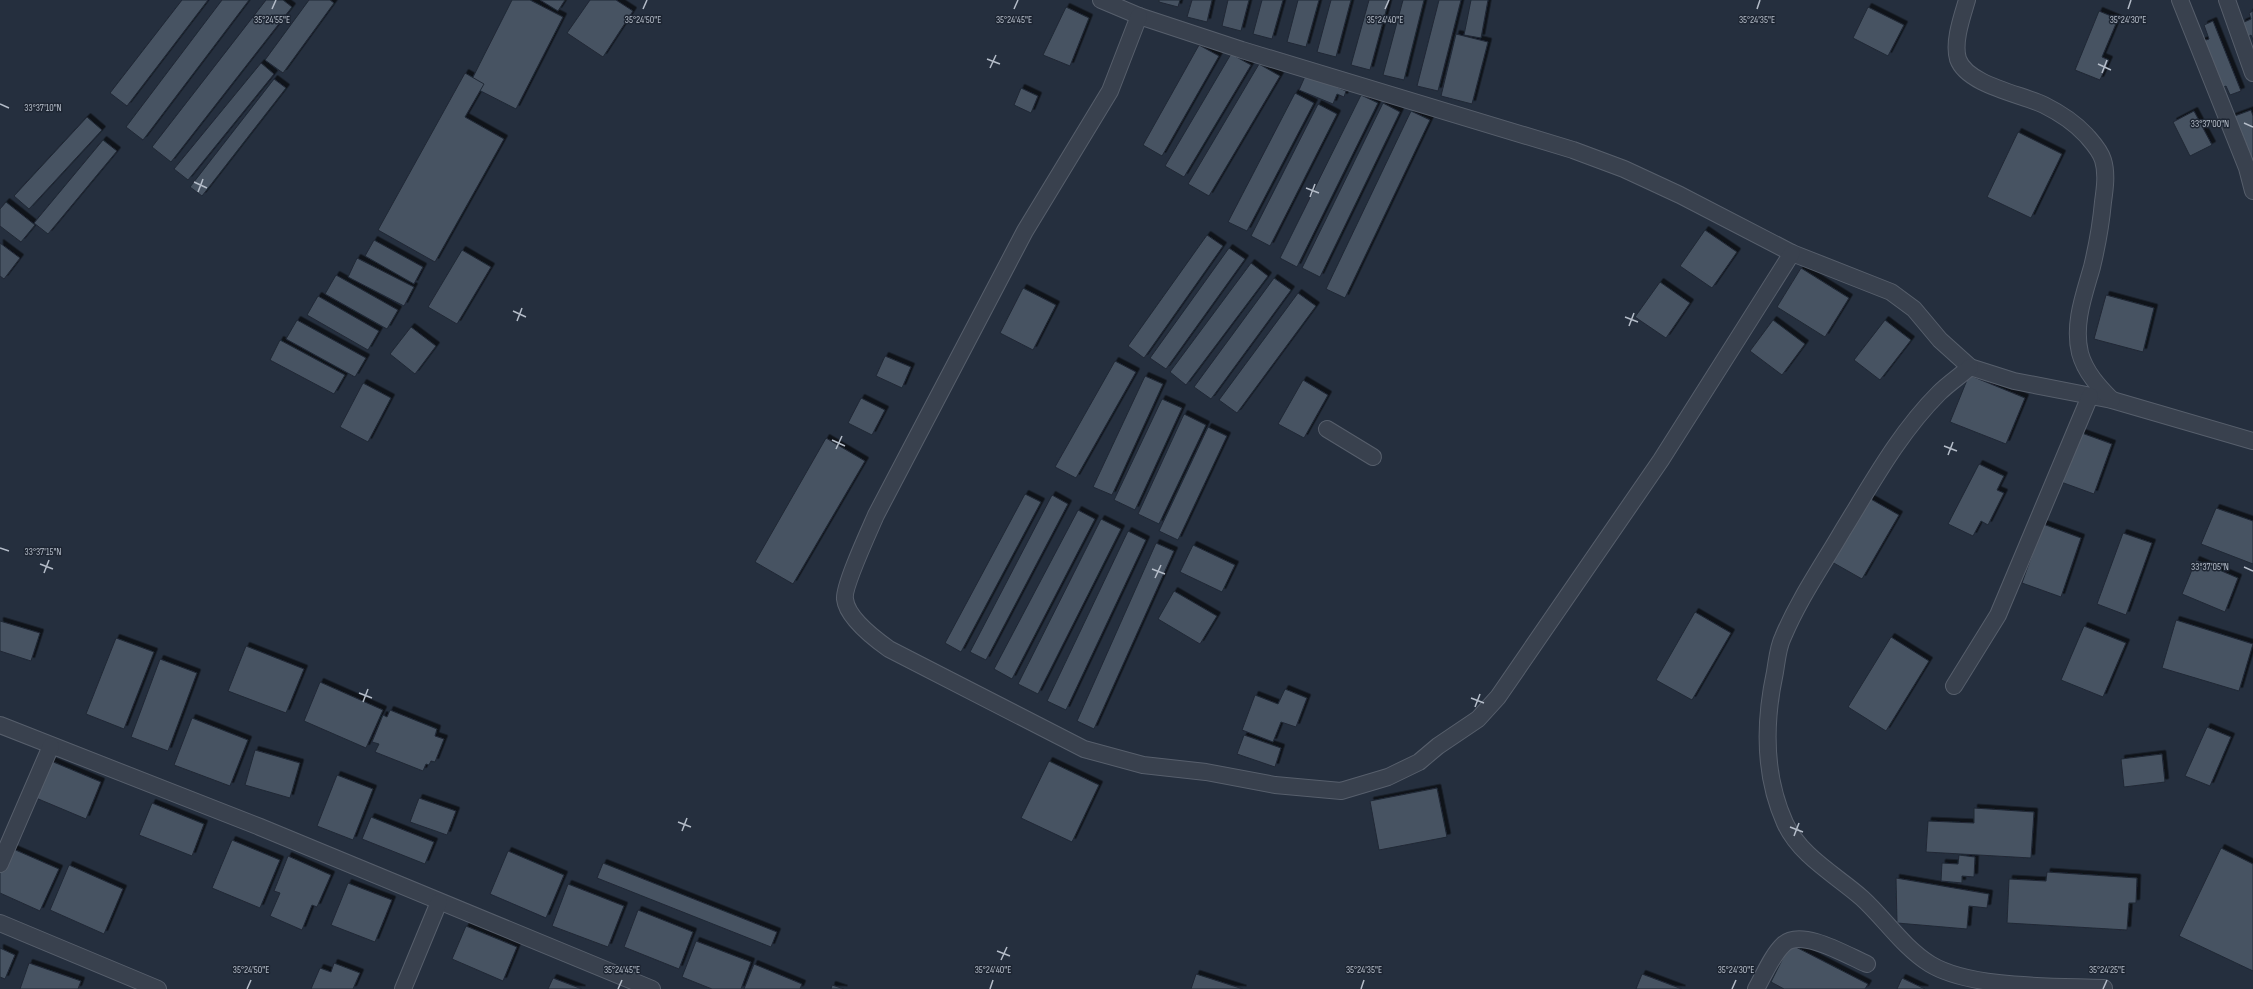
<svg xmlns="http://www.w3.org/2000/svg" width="2253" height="989" font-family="'Sofia Sans Condensed',sans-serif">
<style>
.building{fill:#465362;stroke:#202835;filter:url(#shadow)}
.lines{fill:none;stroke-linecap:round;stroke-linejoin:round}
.street-casing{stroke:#575f6c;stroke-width:18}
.street{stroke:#39414e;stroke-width:16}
.ticks{fill:none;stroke:#b5bdc9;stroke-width:1.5}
.ticks-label{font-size:10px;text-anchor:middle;fill:#b5bdc9;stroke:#1e2633;stroke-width:3;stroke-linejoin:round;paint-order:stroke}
</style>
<defs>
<filter id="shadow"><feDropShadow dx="3.5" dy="-3.5" stdDeviation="0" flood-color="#0009"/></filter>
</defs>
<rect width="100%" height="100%" fill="#252f3e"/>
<g class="building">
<path d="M 182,0 L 208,0 L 127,106 L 110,93 Z"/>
<path d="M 222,0 L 249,0 L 143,140 L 126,127 Z"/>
<path d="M 266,0 L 283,0 L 292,7 L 171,162 L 152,147 Z"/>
<path d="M 309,0 L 330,0 L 334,3 L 283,73 L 265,60 Z"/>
<path d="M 512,0 L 530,0 L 563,17 L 516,109 L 469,85 Z"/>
<path d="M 540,0 L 565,0 L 558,11 Z"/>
<path d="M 590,0 L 616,0 L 633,11 L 603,57 L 567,33 Z"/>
<path d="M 1159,0 L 1180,0 L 1178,7 L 1159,2 Z"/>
<path d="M 1192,0 L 1212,0 L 1207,22 L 1187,17 Z"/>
<path d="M 1228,0 L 1249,0 L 1241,31 L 1222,26 Z"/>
<path d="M 1262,0 L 1283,0 L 1272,39 L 1253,34 Z"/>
<path d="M 1298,0 L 1319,0 L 1306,47 L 1287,42 Z"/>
<path d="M 1331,0 L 1351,0 L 1336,57 L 1317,52 Z"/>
<path d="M 1369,0 L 1389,0 L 1370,70 L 1351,65 Z"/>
<path d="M 1403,0 L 1424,0 L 1404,80 L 1383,75 Z"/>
<path d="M 1439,0 L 1461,0 L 1438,91 L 1417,86 Z"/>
<path d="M 1471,0 L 1488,0 L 1481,38 L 1464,35 Z"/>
<path d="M 1066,7 L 1089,18 L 1070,66 L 1043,55 Z"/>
<path d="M 1868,7 L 1904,25 L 1888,56 L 1853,38 Z"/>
<path d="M 2099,11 L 2118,19 L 2102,57 L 2109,60 L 2100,80 L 2075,70 Z"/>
<path d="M 2253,11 L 2253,40 L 2251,35 L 2248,37 L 2242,23 L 2251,19 L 2249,13 Z"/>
<path d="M 2213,21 L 2241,91 L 2230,95 L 2226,86 L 2217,90 L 2197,43 L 2209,39 L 2204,25 Z"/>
<path d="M 1456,34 L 1488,42 L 1472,104 L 1441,96 Z"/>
<path d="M 1199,45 L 1219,56 L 1162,156 L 1143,145 Z"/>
<path d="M 1231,54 L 1251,65 L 1184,177 L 1165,166 Z"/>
<path d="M 261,63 L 274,74 L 188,180 L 174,169 Z"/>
<path d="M 1259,64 L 1280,76 L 1209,196 L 1188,184 Z"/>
<path d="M 465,73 L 484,84 L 465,117 L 504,139 L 435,262 L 378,230 Z"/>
<path d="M 1306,74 L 1346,91 L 1344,97 L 1337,94 L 1333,104 L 1299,90 Z"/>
<path d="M 274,79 L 286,88 L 202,196 L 190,187 Z"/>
<path d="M 1021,88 L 1038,96 L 1031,113 L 1014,105 Z"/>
<path d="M 1295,93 L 1314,103 L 1247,231 L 1228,222 Z"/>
<path d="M 1361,95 L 1378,103 L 1297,267 L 1280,258 Z"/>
<path d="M 1383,103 L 1400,112 L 1320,277 L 1302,268 Z"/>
<path d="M 1318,104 L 1337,114 L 1270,246 L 1251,236 Z"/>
<path d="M 2251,110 L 2253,116 L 2253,179 L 2232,117 Z"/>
<path d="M 1411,111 L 1430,120 L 1345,298 L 1326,289 Z"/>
<path d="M 2194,111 L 2212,145 L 2190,156 L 2173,122 Z"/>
<path d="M 87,117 L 102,130 L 29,209 L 14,196 Z"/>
<path d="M 2018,132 L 2062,154 L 2031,218 L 1987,197 Z"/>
<path d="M 103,140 L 117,151 L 48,234 L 34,223 Z"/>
<path d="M 6,202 L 35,225 L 21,242 L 0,226 L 0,209 Z"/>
<path d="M 1705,230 L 1737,252 L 1712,288 L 1680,266 Z"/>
<path d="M 1207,235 L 1223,246 L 1144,358 L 1128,346 Z"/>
<path d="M 374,240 L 423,267 L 414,284 L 365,256 Z"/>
<path d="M 0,243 L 20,258 L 4,279 L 0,276 Z"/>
<path d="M 1229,248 L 1245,259 L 1166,369 L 1150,358 Z"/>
<path d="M 462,250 L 491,267 L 457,324 L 428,307 Z"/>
<path d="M 357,258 L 414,287 L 404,306 L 348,277 Z"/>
<path d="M 1251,263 L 1268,276 L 1186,385 L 1170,372 Z"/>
<path d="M 1801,268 L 1849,298 L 1825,337 L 1777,307 Z"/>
<path d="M 336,275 L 398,310 L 387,329 L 325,294 Z"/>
<path d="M 1274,278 L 1291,290 L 1211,399 L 1194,387 Z"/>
<path d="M 1660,282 L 1690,303 L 1666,338 L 1635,317 Z"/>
<path d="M 1023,288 L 1056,305 L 1033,350 L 1000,333 Z"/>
<path d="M 1298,293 L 1316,306 L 1237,413 L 1219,400 Z"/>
<path d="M 2106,295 L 2154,308 L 2143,352 L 2094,339 Z"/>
<path d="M 318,296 L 379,331 L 368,350 L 307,315 Z"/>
<path d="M 297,320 L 366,358 L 355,377 L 286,339 Z"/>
<path d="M 1773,320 L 1805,344 L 1782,375 L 1750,351 Z"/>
<path d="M 1885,320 L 1911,340 L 1880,380 L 1854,360 Z"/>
<path d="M 411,327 L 436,346 L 415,374 L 390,354 Z"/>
<path d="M 280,340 L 345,375 L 334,394 L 270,360 Z"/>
<path d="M 885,356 L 911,367 L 902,388 L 876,376 Z"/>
<path d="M 1115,361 L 1136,372 L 1076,478 L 1055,467 Z"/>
<path d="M 1969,375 L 2025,398 L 2006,444 L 1950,422 Z"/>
<path d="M 1145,376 L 1163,384 L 1112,495 L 1093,487 Z"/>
<path d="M 1303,380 L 1328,395 L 1304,438 L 1278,424 Z"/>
<path d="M 363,383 L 391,398 L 368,442 L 340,427 Z"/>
<path d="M 861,398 L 885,410 L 872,435 L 848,423 Z"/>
<path d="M 1162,399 L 1182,408 L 1135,510 L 1114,500 Z"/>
<path d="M 1184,414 L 1206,425 L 1159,524 L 1138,514 Z"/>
<path d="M 1208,427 L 1227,436 L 1178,540 L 1159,531 Z"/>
<path d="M 2079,432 L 2112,444 L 2094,494 L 2061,482 Z"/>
<path d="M 826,438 L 865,461 L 793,584 L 755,562 Z"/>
<path d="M 1979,464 L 2004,476 L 1997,490 L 2004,493 L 1988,525 L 1981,521 L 1973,536 L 1948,524 Z"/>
<path d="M 1025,494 L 1041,502 L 961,652 L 945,643 Z"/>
<path d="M 1052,495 L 1068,504 L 986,660 L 970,652 Z"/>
<path d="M 1869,498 L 1899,515 L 1862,579 L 1832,562 Z"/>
<path d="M 2216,508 L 2253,521 L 2253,564 L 2201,544 Z"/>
<path d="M 1078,510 L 1095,519 L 1012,679 L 994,669 Z"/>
<path d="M 1101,519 L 1121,529 L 1038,694 L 1018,684 Z"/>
<path d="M 2043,524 L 2081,538 L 2061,597 L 2022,583 Z"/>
<path d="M 1128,531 L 1146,540 L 1066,710 L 1047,701 Z"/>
<path d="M 2123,533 L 2152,543 L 2126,615 L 2097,604 Z"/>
<path d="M 1156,543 L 1174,551 L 1094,729 L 1077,721 Z"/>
<path d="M 1193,545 L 1235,565 L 1222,592 L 1180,572 Z"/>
<path d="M 2196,560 L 2238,578 L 2225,612 L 2182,594 Z"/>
<path d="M 1174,591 L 1217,616 L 1200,644 L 1158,619 Z"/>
<path d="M 1695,612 L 1731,633 L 1692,700 L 1656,680 Z"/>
<path d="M 2176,620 L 2253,644 L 2239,691 L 2162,668 Z"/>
<path d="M 0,621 L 40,633 L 31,661 L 0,651 Z"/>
<path d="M 2084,626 L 2126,643 L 2103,697 L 2061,680 Z"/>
<path d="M 1891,637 L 1929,661 L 1886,731 L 1848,707 Z"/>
<path d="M 116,638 L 154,652 L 124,729 L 86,714 Z"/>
<path d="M 246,646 L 304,669 L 286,713 L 228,691 Z"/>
<path d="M 160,659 L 197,673 L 168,751 L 131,737 Z"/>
<path d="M 320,682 L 383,710 L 366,748 L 304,721 Z"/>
<path d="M 1285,689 L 1307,698 L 1296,727 L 1281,722 L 1273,742 L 1242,730 L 1255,695 L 1278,704 Z"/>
<path d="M 390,710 L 437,729 L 435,736 L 444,739 L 435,762 L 431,761 L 429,765 L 426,764 L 423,771 L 375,752 L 379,744 L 372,742 L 383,715 L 387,717 Z"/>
<path d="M 192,718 L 248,740 L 230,786 L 174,765 Z"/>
<path d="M 2207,727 L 2231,737 L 2210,786 L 2185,776 Z"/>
<path d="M 1244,735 L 1281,748 L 1275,767 L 1237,754 Z"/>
<path d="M 255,750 L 300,763 L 290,798 L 245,785 Z"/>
<path d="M 2162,754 L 2165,782 L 2124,787 L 2121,759 Z"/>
<path d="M 51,761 L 101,782 L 86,819 L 36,798 Z"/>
<path d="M 1049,761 L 1099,785 L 1072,842 L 1021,818 Z"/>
<path d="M 337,775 L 373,789 L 353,840 L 317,826 Z"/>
<path d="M 1437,788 L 1447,837 L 1379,850 L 1370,801 Z"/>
<path d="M 419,798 L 456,811 L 447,835 L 410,822 Z"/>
<path d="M 152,803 L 204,824 L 192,856 L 139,835 Z"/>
<path d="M 1974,808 L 2034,812 L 2031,858 L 1926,852 L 1928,821 L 1974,823 Z"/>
<path d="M 371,817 L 434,842 L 425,864 L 362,839 Z"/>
<path d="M 232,840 L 280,860 L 260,908 L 212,888 Z"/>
<path d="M 11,848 L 59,869 L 40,911 L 0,893 L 0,872 Z"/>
<path d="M 2221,848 L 2253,864 L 2253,971 L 2179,936 Z"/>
<path d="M 508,851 L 564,875 L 546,918 L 490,894 Z"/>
<path d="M 1959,855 L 1975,857 L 1974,877 L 1962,876 L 1962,883 L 1941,881 L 1942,863 L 1958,864 Z"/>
<path d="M 288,856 L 331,875 L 317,907 L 312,905 L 302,930 L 270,916 L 280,893 L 274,891 Z"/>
<path d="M 603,863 L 777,932 L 771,947 L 597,878 Z"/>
<path d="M 69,865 L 123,889 L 104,934 L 50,910 Z"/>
<path d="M 2047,872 L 2137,878 L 2136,903 L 2129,903 L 2127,930 L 2007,923 L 2009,879 L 2046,881 Z"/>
<path d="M 1896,878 L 1989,894 L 1987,908 L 1969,906 L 1967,929 L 1897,923 Z"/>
<path d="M 348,883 L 392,900 L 375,942 L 331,925 Z"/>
<path d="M 568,884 L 624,906 L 608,947 L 552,926 Z"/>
<path d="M 638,910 L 693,932 L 679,969 L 624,947 Z"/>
<path d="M 466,926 L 517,947 L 503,981 L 452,959 Z"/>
<path d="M 696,941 L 751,962 L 741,989 L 712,989 L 682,977 Z"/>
<path d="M 1790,944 L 1868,984 L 1865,989 L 1784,989 L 1771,982 Z"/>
<path d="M 0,948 L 15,955 L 5,979 L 0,977 Z"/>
<path d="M 29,963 L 81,981 L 78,989 L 20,989 Z"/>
<path d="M 334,963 L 360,973 L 353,989 L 311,989 L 320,968 L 331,972 Z"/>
<path d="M 754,964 L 802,984 L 800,989 L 744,989 Z"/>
<path d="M 1196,974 L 1243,989 L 1191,989 Z"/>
<path d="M 1642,974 L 1682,989 L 1636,989 Z"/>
<path d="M 553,978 L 582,989 L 548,989 Z"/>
<path d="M 1902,978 L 1925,989 L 1897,989 Z"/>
<path d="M 832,985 L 844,989 L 831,989 Z"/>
</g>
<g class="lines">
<defs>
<g id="street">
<path d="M 1101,0 L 1139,16 L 1242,50 L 1573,150 L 1624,169 L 1680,195 L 1792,253 L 1891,292 L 1914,309 L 1940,340 L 1970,367 L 2014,381 L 2112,400 L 2253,441"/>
<path d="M 1967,0 C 1962,17 1953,42 1958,59 C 1967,85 2021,94 2044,105 C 2060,113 2074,122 2086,135 C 2092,142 2100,150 2103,160 C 2107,173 2105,188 2103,202 C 2101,224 2097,246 2092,267 C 2084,295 2073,324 2080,353 C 2085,372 2099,387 2112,400"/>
<path d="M 2180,0 L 2247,168 L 2253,191"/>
<path d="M 2227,0 L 2253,73"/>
<path d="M 1139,16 L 1110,91 L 1025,231 L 876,515 C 870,529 843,587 845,599 C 847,618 875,639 889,649 L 1084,749 L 1143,765 L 1206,772 L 1275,785 L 1341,791 L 1388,777 L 1419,762 L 1438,746 L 1478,719 L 1498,697 L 1661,460 L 1792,253"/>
<path d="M 1970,367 C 1960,376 1948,384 1939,393 C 1899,433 1872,483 1843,530 C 1822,566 1799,599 1783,637 C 1778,647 1777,660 1775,672 C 1764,723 1763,774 1785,823 C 1800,856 1836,875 1862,898 C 1885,919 1903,947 1930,964 C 1971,989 2056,986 2104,988"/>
<path d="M 1327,429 L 1373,457"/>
<path d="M 1954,686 L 1998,615 L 2090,396"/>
<path d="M 0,725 L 260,827 L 652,989"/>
<path d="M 0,864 L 51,746"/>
<path d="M 0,923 L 158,989"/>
<path d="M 403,989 L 439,902"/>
<path d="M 1756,989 C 1764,975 1772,955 1784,944 C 1802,928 1848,956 1867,964"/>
</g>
</defs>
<use href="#street" class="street-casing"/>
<use href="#street" class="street"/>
</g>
<path class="ticks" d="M 272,9 L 276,0M 643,9 L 647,0M 1014,9 L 1018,0M 1385,9 L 1389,0M 1757,9 L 1760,0M 2128,9 L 2131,0M 987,59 L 1000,64M 2098,64 L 2111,70M 990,68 L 996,55M 2102,73 L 2107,60M 0,104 L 9,108M 2244,123 L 2253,127M 194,182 L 207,188M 1306,188 L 1319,193M 198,192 L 203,179M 1310,197 L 1315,184M 513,311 L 526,317M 1625,317 L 1638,322M 517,321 L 522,308M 1629,326 L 1634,313M 832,440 L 845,446M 1944,446 L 1957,451M 836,449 L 842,436M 1948,455 L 1953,442M 0,548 L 9,551M 40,564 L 53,569M 2244,567 L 2253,571M 1152,569 L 1165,574M 44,573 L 49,560M 1155,578 L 1161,565M 359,693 L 372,698M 1471,698 L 1484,703M 363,702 L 368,689M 1475,707 L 1480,694M 678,822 L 691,827M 1790,827 L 1803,832M 682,831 L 687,818M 1794,836 L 1799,823M 997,951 L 1010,956M 1001,960 L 1007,947M 247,989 L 251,980M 618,989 L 622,980M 990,989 L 993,980M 1361,989 L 1364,980M 1732,989 L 1736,980M 2103,989 L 2107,980"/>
<g class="ticks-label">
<text x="1014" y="23">35°24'45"E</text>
<text x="1757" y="23">35°24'35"E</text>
<text x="272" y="23">35°24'55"E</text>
<text x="643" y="23">35°24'50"E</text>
<text x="1385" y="23">35°24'40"E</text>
<text x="2128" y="23">35°24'30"E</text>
<text x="43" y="111">33°37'10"N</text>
<text x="2210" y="127">33°37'00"N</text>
<text x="43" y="555">33°37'15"N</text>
<text x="2210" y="570">33°37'05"N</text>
<text x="251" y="973">35°24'50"E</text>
<text x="622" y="973">35°24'45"E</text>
<text x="993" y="973">35°24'40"E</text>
<text x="1364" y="973">35°24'35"E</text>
<text x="1736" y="973">35°24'30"E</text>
<text x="2107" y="973">35°24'25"E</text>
</g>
</svg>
